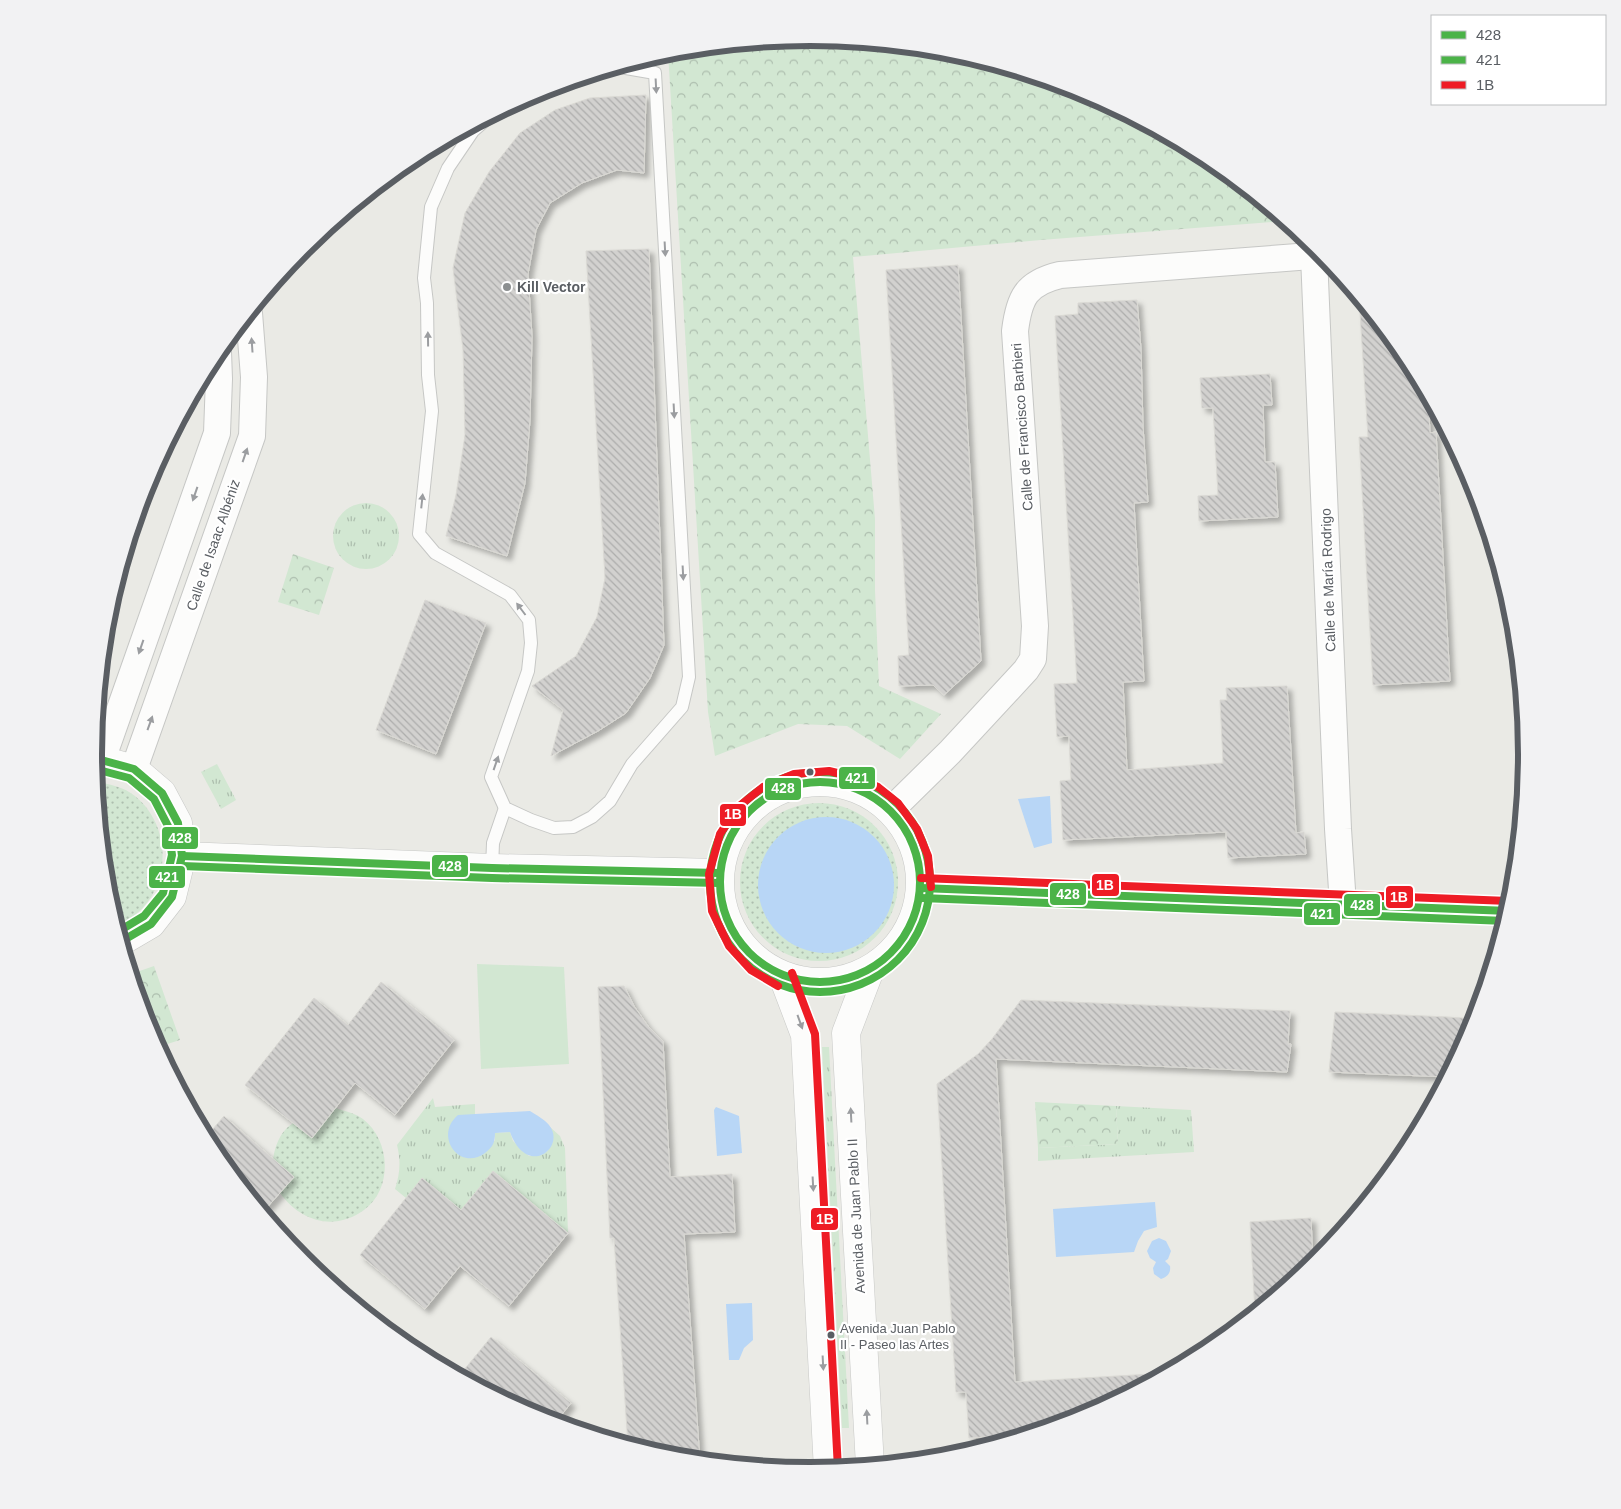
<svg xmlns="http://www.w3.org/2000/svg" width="1621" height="1509" font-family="Arial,sans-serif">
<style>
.grass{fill:url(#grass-tufts)}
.forest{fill:url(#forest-crowns)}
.garden{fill:url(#garden-dots)}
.pitch{fill:#d2e7d2}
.water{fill:#b8d6f6}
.building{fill:url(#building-back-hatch);stroke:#dad9d4;filter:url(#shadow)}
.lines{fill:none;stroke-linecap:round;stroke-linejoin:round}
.lane-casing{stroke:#c6c7c5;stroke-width:14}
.street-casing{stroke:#c6c7c5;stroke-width:28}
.secondary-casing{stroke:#c7c8c6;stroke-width:29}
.lane{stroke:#fcfcfb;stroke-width:12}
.street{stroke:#fcfcfb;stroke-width:26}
.secondary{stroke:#fcfcfb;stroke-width:28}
.bus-1-casing{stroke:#fff;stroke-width:11}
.bus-2-casing{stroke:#fff;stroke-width:11}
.bus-3-casing{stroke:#fff;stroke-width:11}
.bus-1{stroke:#4bb348;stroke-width:8}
.bus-2{stroke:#4bb348;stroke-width:8}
.bus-3{stroke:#ee1c25;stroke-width:8}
.oneway{fill:#9b9da0}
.poi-dot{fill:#8c8f90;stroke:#fff;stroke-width:2}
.bus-dot{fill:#5a5e63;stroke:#fff;stroke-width:2}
.labels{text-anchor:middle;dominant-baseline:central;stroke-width:4.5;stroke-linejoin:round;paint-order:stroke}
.bus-label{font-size:13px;fill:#5a5e63;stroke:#fff;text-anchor:start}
.poi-label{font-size:14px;font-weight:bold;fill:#5a5e63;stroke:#fff;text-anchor:start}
.street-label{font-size:14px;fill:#5a5e63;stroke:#fff}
.rim{fill:none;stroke:#5a5e63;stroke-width:6}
.line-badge{stroke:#fff;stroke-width:2}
.badge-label{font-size:14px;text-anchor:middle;font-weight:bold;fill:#fff}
</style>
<defs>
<pattern id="grass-tufts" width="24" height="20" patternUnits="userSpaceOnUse" patternTransform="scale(1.25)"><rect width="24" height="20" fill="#d2e7d2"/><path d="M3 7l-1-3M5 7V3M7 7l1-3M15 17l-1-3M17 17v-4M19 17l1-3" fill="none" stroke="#adbeae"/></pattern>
<pattern id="forest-crowns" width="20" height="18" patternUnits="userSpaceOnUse" patternTransform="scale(1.25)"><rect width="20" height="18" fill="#d2e7d2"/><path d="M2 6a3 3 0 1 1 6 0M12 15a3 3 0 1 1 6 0" fill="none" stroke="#adbeae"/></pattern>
<pattern id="garden-dots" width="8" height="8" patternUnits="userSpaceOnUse" patternTransform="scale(1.25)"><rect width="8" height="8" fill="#d2e7d2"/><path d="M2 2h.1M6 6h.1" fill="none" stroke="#adbeae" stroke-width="1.8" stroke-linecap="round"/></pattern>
<pattern id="building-back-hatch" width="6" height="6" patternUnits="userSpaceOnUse" patternTransform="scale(1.25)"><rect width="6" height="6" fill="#d2d1cf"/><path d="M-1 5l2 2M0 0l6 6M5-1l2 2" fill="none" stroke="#adadac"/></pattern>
<filter id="shadow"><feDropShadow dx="4.5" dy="4.5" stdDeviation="2.5" flood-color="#0004"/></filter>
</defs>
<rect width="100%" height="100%" fill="#eaeae5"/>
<g class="grass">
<circle cx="366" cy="536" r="33"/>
<path d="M 217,764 L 236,800 L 221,809 L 201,772 Z"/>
<path d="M 822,1047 L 829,1047 L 849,1428 L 842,1428 Z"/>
<path d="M 433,1098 L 435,1107 L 475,1104 L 475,1115 L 458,1115 L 495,1141 L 495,1133 L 510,1132 L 513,1141 L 529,1156 C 549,1157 555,1145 550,1127 L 560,1136 L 565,1148 L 568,1233 L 493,1171 L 461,1210 L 422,1178 L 406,1198 L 395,1189 C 400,1174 401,1161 397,1145 Z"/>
<path d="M 1116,1106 L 1191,1110 L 1194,1152 L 1038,1161 L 1038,1148 L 1118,1144 Z"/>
</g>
<g class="forest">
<path d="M 811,38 L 951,51 L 1085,92 L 1209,158 L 1286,221 L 1041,240 L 853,257 L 875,519 L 875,590 L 879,686 L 941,714 L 900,759 L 847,726 L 798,724 L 715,756 L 708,712 L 668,52 Z"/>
<path d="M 293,554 L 334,568 L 319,615 L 278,602 Z"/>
<path d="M 154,966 L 180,1040 L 158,1047 L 148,1029 L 131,974 Z"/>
<path d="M 1035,1102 L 1116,1106 L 1118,1144 L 1038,1148 Z"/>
</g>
<g class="garden">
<path d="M 96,782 C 110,784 124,787 135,796 C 178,831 170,905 117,925 L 107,894 Z"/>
<circle cx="819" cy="882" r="79"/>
<path d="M 335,1108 C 345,1111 355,1113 363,1119 C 391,1141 393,1189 364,1210 C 334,1232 300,1221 280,1193 L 294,1177 L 273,1159 C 280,1119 301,1119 335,1108 Z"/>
</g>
<path class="pitch" d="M 477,964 L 564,967 L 569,1064 L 481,1069 Z"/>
<g class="water">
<path d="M 1050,796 L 1052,843 L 1034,848 L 1018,799 Z"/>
<circle cx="826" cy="885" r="68"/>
<path d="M 716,1107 L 739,1116 L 742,1153 L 717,1156 L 714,1110 Z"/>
<path d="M 530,1111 C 536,1115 544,1119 549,1125 C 567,1147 527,1179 510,1132 L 495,1133 C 495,1142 493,1147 485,1153 C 460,1172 433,1136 458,1115 Z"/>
<path d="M 1155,1202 L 1157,1227 L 1144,1231 L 1138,1241 L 1134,1252 L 1056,1257 L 1053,1209 Z"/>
<path d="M 1159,1238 L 1166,1241 L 1171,1251 L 1168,1259 L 1165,1261 L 1170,1266 C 1171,1272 1168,1277 1161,1279 L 1154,1274 L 1153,1268 L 1156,1262 L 1150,1258 L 1147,1251 L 1152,1241 Z"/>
<path d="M 752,1303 L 753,1340 L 744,1348 L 739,1360 L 729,1360 L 726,1304 Z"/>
</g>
<g class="building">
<path d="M 646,95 L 644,173 L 617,170 L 582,183 L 550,203 L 536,230 L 528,274 L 532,336 L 530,420 L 525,483 L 507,556 L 446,536 L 456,495 L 465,435 L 463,350 L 453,268 L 465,213 L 489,172 L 520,133 L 555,110 L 590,98 Z"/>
<path d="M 649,249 L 664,645 L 650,678 L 626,713 L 598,731 L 551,756 L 563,710 L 532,686 L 576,656 L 597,617 L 605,578 L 586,251 Z"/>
<path d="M 958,265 L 981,661 L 944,695 L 933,685 L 899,686 L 898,656 L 909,655 L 886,270 Z"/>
<path d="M 1359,298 L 1407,356 L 1428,395 L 1430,433 L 1436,432 L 1450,681 L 1373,685 L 1359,437 L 1368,437 Z"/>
<path d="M 1137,300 L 1141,349 L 1143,426 L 1148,502 L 1134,503 L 1144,681 L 1123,682 L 1127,770 L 1223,763 L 1220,700 L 1227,700 L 1226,688 L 1287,686 L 1296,833 L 1304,832 L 1306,854 L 1228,858 L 1226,832 L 1063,840 L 1060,781 L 1071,780 L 1069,736 L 1057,737 L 1054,684 L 1077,683 L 1055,316 L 1078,314 L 1078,303 Z"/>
<path d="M 1270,374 L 1272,405 L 1263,405 L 1265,462 L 1275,462 L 1278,517 L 1199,521 L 1198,496 L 1218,495 L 1213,408 L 1202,408 L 1200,378 Z"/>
<path d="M 425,600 L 486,623 L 436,754 L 376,730 Z"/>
<path d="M 381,982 L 454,1040 L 395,1115 L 355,1083 L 312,1138 L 245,1085 L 314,998 L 348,1025 Z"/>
<path d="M 624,986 L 634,1006 L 648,1026 L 663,1041 L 670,1177 L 732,1174 L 735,1232 L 684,1234 L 700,1461 L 670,1458 L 628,1445 L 614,1238 L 610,1238 L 598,987 Z"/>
<path d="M 1021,1000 L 1290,1011 L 1288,1044 L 1291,1044 L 1287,1072 L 996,1059 L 1015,1382 L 1168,1373 L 1085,1417 L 1027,1434 L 969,1438 L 966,1392 L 956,1392 L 937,1084 L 978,1054 L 992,1039 Z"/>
<path d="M 1335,1012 L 1448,1017 L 1476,1019 L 1473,1029 L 1447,1077 L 1329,1072 Z"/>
<path d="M 224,1116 L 294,1177 L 263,1212 L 214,1153 L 206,1137 Z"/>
<path d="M 493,1171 L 568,1233 L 509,1306 L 460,1266 L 425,1309 L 360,1255 L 422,1178 L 461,1210 Z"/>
<path d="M 1311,1218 L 1313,1265 L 1255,1312 L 1250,1222 Z"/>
<path d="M 491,1337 L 571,1403 L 555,1423 L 536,1417 L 459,1376 Z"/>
</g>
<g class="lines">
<defs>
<g id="lane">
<path d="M 488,118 L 473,131 L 448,168 L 431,207 L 424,278 L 427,303 L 428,375 L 432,411 L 419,534 L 435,553 L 510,595 L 529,620 L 531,643 L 528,671 L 491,777 L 505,808 L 531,820 L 554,828 L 573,827 L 592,817 L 610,801 L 632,764 L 682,707 L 689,677 L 655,73 L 620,67"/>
<path d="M 492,868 L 493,843 L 505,808"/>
</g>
<g id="street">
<path d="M 1314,256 L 1338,829 L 1343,905"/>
<path d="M 102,760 L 217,433 L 219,379 L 218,352"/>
<path d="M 134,769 L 252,436 L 254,377 L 249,313"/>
<path d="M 891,810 L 950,752 L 1026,670 L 1033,659 L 1035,626 L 1015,331 C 1019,298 1026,283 1060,275 L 1324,255"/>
</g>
<g id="secondary">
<path d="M 94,758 L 134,769 L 162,793 L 178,823 L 182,856 L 172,897 L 151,924 L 122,941"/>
<circle cx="820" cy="882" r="100"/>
<path d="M 182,856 L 492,868 L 719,873"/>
<path d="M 921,888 L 1509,911"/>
<path d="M 870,970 L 846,1033 L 870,1466"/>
<path d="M 783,977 L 805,1035 L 828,1470"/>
</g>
</defs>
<use href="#lane" class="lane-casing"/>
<use href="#street" class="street-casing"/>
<use href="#secondary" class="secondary-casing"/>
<use href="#lane" class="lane"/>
<use href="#street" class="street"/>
<use href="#secondary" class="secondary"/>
<defs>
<g id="bus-1">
<path d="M 94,758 L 134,769 L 162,793 L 178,823 L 182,856 L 172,897 L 151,924 L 122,941"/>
<circle cx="820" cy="882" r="100"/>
<path d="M 182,856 L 492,868 L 719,873"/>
<path d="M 921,888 L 1509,911"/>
</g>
<g id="bus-2">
<path d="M 95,769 L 129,778 L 154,799 L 168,826 L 172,855 L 163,893 L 144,916 L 119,931"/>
<circle cx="820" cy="882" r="110"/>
<path d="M 182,866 L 492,878 L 719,883"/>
<path d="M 921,898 L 1506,921"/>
</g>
<g id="bus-3">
<path d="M 921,878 L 1509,901"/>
<path d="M 792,973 L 815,1034 L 838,1469"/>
<path d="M 778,986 L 751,970 L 729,946 L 712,911 L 709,874 L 720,834 L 738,807 L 763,787 L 794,774 L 829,771 L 854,777 L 878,787 L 898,803 L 917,829 L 928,856 L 931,887"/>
</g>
</defs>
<use href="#bus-1" class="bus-1-casing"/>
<use href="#bus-2" class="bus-2-casing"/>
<use href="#bus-3" class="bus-3-casing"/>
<use href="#bus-1" class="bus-1"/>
<use href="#bus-2" class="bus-2"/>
<use href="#bus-3" class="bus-3"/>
</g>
<defs><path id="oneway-solid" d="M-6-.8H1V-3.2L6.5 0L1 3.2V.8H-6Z" transform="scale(1.25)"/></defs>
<g class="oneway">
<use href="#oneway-solid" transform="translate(656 86) rotate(87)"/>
<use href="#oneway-solid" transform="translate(665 249) rotate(87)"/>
<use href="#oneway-solid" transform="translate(428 339) rotate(-91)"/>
<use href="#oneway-solid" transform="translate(252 345) rotate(-94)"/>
<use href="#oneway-solid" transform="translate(674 411) rotate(87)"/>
<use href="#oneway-solid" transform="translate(245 455) rotate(-71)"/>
<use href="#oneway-solid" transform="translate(195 494) rotate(109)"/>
<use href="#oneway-solid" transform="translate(422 501) rotate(-84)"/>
<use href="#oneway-solid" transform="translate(683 573) rotate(87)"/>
<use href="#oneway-solid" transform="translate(521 609) rotate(-127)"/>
<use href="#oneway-solid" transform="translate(141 647) rotate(109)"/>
<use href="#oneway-solid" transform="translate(150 723) rotate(-70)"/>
<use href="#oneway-solid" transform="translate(496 763) rotate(-71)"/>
<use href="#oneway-solid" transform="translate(800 1022) rotate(70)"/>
<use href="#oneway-solid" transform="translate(851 1115) rotate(-93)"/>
<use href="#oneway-solid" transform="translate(813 1184) rotate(87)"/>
<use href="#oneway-solid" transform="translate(823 1363) rotate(87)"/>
<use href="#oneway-solid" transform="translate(867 1417) rotate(-93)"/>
</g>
<circle class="poi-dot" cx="507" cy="287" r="5"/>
<g class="bus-dot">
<circle cx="810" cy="772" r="4.5"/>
<circle cx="831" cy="1335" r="4.5"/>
</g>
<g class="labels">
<g class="bus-label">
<text x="840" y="1328">Avenida Juan Pablo<tspan x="840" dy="16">II - Paseo las Artes</tspan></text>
</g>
<g class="poi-label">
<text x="517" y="287">Kill Vector</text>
</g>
<g class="street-label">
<text transform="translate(1022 427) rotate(-94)">Calle de Francisco Barbieri</text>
<text transform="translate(213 545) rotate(-71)">Calle de Isaac Albéniz</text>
<text transform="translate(1328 580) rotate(-92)">Calle de María Rodrigo</text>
<text transform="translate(856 1216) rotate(-93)">Avenida de Juan Pablo II</text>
</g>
</g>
<path d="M0 0H1621V1509H0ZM102 754a708 708 0 1 1 1416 0a708 708 0 1 1-1416 0Z" fill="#f2f2f3" fill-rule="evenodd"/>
<path class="rim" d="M102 754a708 708 0 1 1 1416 0a708 708 0 1 1-1416 0Z"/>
<g class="line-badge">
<rect x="838" y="766" width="38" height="24" rx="5" fill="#4bb348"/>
<rect x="764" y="777" width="38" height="24" rx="5" fill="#4bb348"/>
<rect x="719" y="803" width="28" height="24" rx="5" fill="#ee1c25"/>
<rect x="161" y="826" width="38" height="24" rx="5" fill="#4bb348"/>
<rect x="431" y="854" width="38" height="24" rx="5" fill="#4bb348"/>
<rect x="148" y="865" width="38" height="24" rx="5" fill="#4bb348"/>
<rect x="1091" y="873" width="29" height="24" rx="5" fill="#ee1c25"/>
<rect x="1049" y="882" width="38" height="24" rx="5" fill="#4bb348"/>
<rect x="1385" y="885" width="29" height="24" rx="5" fill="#ee1c25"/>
<rect x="1343" y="893" width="38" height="24" rx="5" fill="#4bb348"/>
<rect x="1303" y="902" width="38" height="24" rx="5" fill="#4bb348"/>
<rect x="810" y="1207" width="29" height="24" rx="5" fill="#ee1c25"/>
</g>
<g class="badge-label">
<text x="857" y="783">421</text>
<text x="783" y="793">428</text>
<text x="733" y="819">1B</text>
<text x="180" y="843">428</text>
<text x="450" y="871">428</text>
<text x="167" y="882">421</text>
<text x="1105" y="890">1B</text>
<text x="1068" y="899">428</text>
<text x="1399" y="902">1B</text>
<text x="1362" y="910">428</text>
<text x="1322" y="919">421</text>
<text x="825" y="1224">1B</text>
</g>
<rect x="1431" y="15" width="175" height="90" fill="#ffffff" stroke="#bdbfc1"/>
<rect x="1441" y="31" width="25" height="8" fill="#4bb348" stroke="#bdbfc1"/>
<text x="1476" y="40" font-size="15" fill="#5a5e63">428</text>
<rect x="1441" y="56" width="25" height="8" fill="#4bb348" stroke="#bdbfc1"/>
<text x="1476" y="65" font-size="15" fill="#5a5e63">421</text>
<rect x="1441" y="81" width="25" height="8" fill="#ee1c25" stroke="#bdbfc1"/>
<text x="1476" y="90" font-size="15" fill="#5a5e63">1B</text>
</svg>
